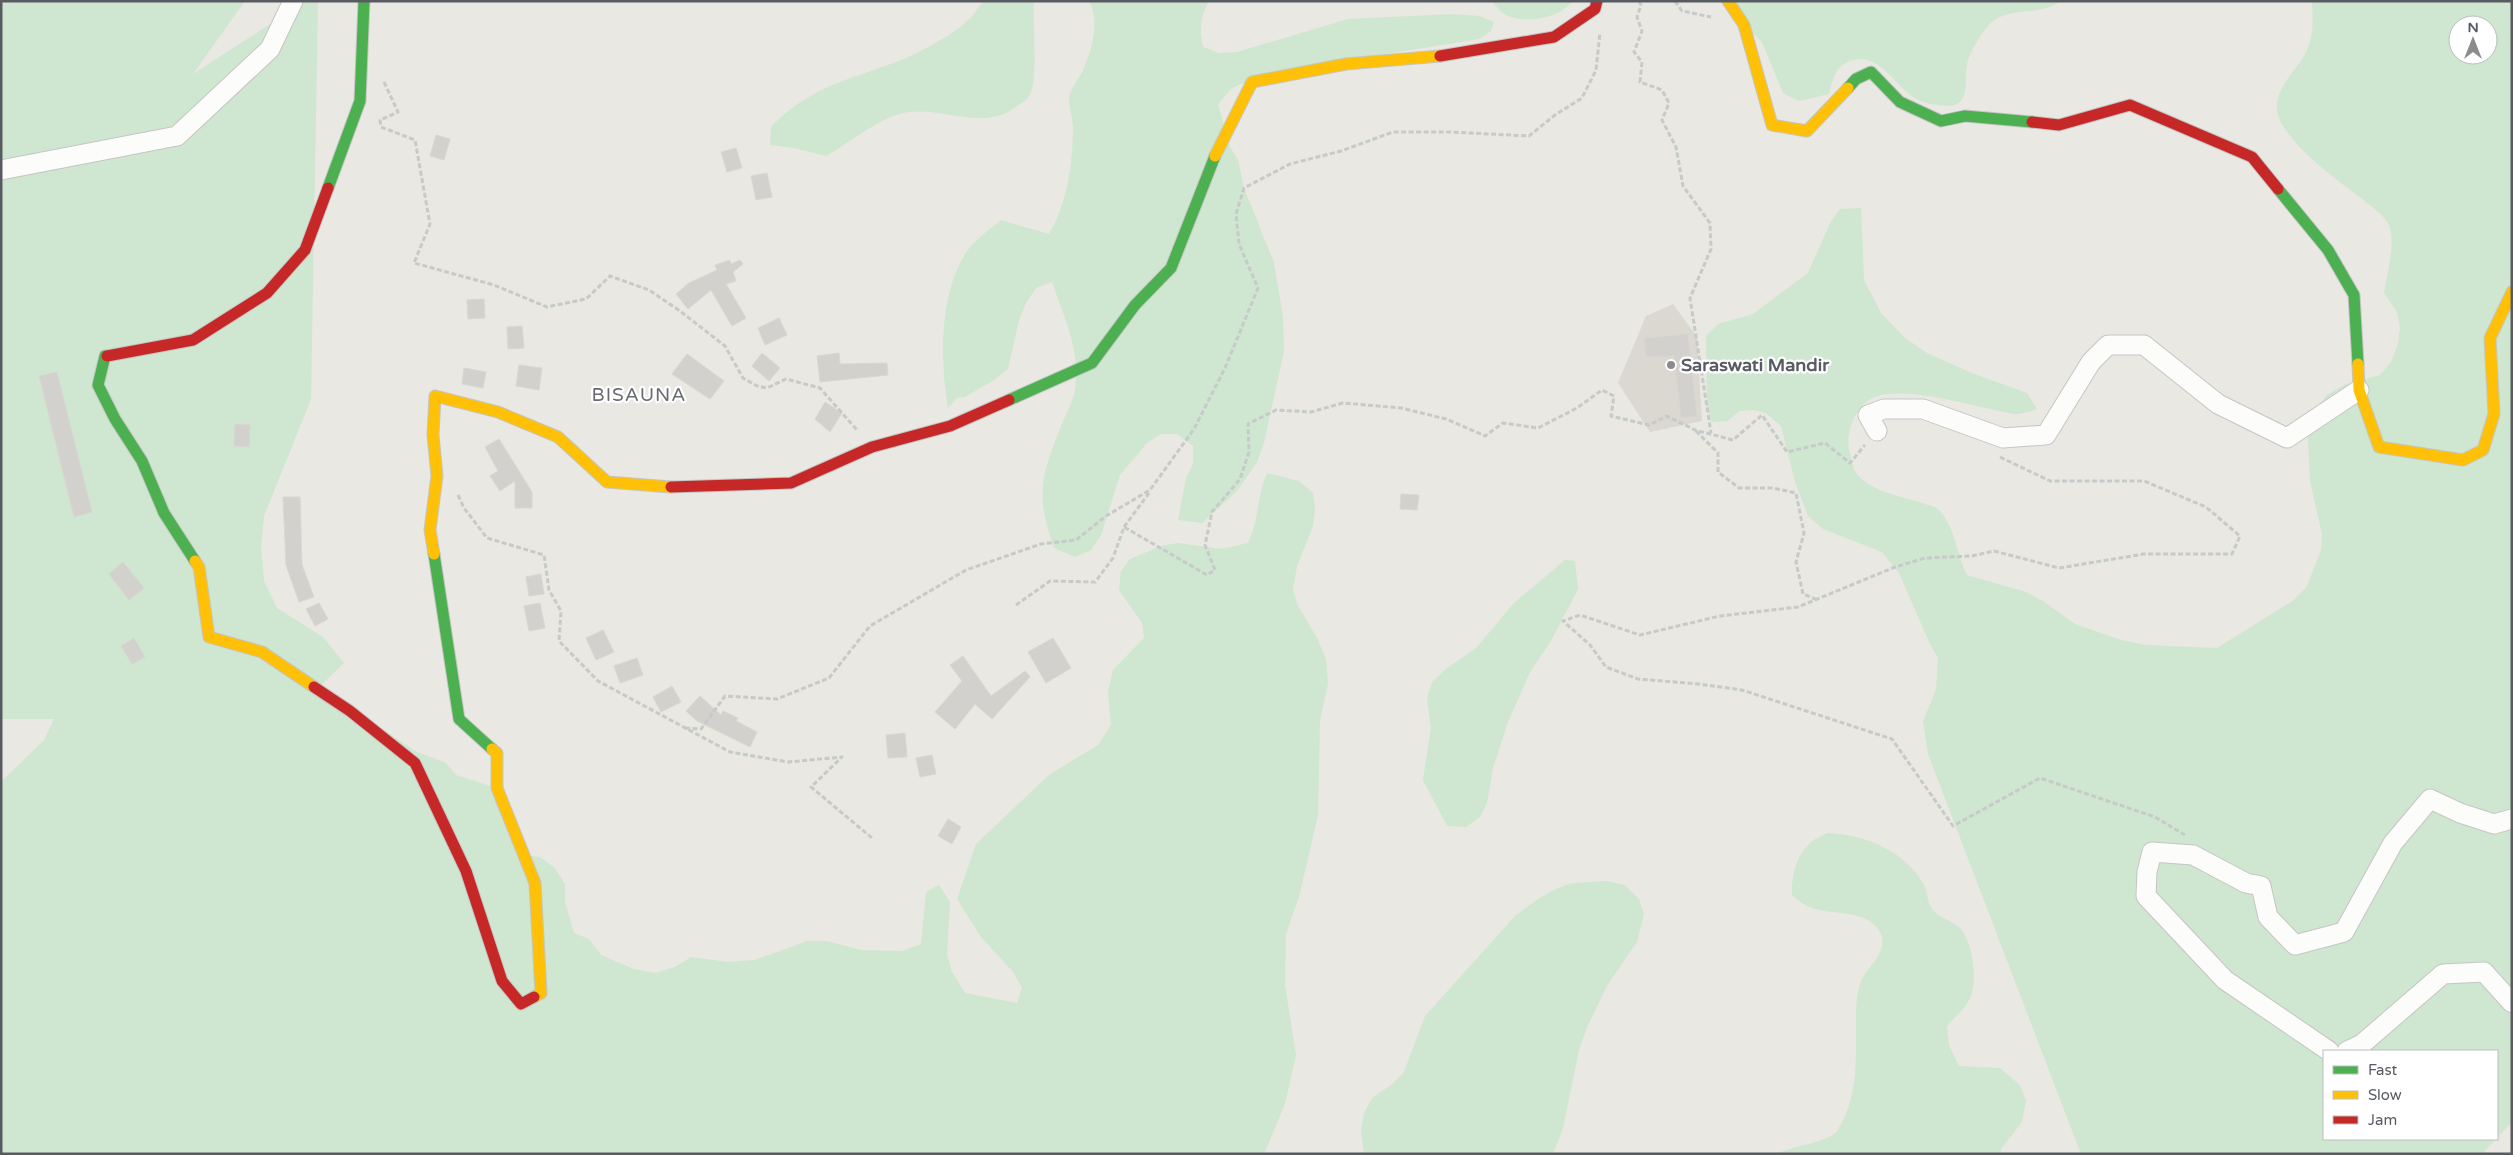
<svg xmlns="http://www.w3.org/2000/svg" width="2513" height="1155" font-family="'Varela Round',sans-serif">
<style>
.education{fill:#dad8d0}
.green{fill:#cfe6d0;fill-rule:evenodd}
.building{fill:#d2d1cd;stroke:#d8d7d2}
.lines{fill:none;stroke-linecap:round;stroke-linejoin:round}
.street-casing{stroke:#c5c6c4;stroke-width:21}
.fast-casing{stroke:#c5c5c5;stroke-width:13}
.slow-casing{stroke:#c5c5c5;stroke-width:13}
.jam-casing{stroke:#c5c5c5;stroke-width:13}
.path{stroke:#c6cbc9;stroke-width:3;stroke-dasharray:5 2.5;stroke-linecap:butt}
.street{stroke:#fcfcfb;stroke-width:19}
.fast{stroke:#4caf50;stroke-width:11}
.slow{stroke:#ffc107;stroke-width:11}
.jam{stroke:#c62828;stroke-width:11}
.poi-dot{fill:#8b8c8e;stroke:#fff;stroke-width:2}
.labels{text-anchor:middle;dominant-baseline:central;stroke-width:4.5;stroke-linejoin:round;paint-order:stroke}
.poi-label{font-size:18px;font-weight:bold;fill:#585b61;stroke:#fff;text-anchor:start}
.neighbourhood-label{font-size:19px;letter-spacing:1px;fill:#696c73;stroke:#fff}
</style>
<rect width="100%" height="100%" fill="#e9e8e2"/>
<path class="education" d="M 1673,304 L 1697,337 L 1702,421 L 1650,432 L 1618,383 L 1646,316 Z"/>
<g class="green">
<path d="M 1,1 L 245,1 L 193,74 L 306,1 L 318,1 L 311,399 L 264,516 L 261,547 L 264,581 L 277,608 L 323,637 L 344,663 L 319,687 L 415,751 L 446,763 L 456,775 L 497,788 L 523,855 L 540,857 L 555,868 L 565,884 L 565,902 L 574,933 L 589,939 L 601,955 L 634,969 L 655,973 L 675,967 L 691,957 L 728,962 L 754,960 L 808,941 L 827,941 L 861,950 L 902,951 L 921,944 L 926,892 L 939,885 L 950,902 L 947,955 L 952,972 L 965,993 L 1017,1003 L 1022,988 L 1014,973 L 981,937 L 957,899 L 976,844 L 1049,775 L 1098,745 L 1111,725 L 1108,692 L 1113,670 L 1144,638 L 1142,623 L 1119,590 L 1121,571 L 1130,559 L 1161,546 L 1178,543 L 1222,549 L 1248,543 C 1259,521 1257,496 1267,473 L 1299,481 L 1313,493 L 1315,509 L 1313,526 L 1297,566 L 1293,589 L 1297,604 L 1317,638 L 1326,659 L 1328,684 L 1320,720 L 1318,815 L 1299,897 L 1286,934 L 1285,985 L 1296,1055 L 1285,1104 L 1264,1154 L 1,1154 L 1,782 L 44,740 L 54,719 L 1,719 Z"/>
<path d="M 983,1 L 1034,1 C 1032,21 1039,82 1029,96 C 1027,100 1021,103 1017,106 C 982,134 939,103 899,114 C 875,121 848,144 826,156 L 794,148 L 770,145 L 771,127 C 811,85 853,79 904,59 C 924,50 955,34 969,19 C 975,14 978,7 983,1 Z"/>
<path d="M 1089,1 L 1209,1 C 1200,18 1199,29 1203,47 L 1219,53 L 1237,52 L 1348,19 L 1453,14 L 1479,16 L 1494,22 L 1491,31 L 1479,39 L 1268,73 L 1232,88 L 1218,104 L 1230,147 L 1238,160 L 1244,188 L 1274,263 L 1283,317 L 1284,351 L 1264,443 L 1257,462 L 1237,491 L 1202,523 L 1178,520 L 1186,478 L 1193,464 L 1193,446 L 1177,434 L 1161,434 L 1147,443 L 1120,475 L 1101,535 L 1091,550 L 1075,557 L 1054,548 C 1035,493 1041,477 1062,424 C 1066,413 1074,400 1075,389 C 1081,351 1064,317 1052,282 L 1036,288 L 1026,303 L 1019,320 L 1008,369 L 994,380 L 965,397 L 957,398 L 948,408 C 940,359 939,294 967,251 C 976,239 990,229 1001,220 L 1049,234 C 1067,204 1072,167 1073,132 C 1074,121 1069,109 1069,98 C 1070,90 1077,81 1081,74 C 1091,54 1101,22 1089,1 Z"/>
<path d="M 1492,1 L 1572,1 C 1560,19 1524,24 1506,15 C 1501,13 1496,6 1492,1 Z"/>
<path d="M 1719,1 L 2060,1 C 2040,18 2006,4 1987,27 C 1980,35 1969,54 1967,64 C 1964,79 1971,106 1948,106 C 1936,105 1925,104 1915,98 C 1894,85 1878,50 1850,61 C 1835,66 1833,79 1829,94 L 1799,101 L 1783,93 L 1762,42 Z"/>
<path d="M 2312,1 L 2512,1 L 2512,1122 L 2497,1138 L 2497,1051 L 2324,1051 L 2324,1139 L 2496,1139 L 2482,1154 L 2081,1154 L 1928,754 L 1923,721 L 1936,690 L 1938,658 L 1929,642 L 1899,573 L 1882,552 L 1823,529 L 1808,516 L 1795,482 L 1781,426 L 1766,413 L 1753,410 L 1740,411 L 1727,421 L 1711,422 L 1707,406 L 1706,336 L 1718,324 L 1753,314 L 1808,273 L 1831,221 L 1840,209 L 1861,208 L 1864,280 L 1881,313 L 1905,338 L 1927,353 L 1972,373 L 2027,393 L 2037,409 C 2031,411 2022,414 2015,414 C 1982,410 1890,377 1864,404 C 1852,416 1845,436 1850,453 C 1851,459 1853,469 1857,474 C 1872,492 1900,496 1922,503 C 1927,505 1935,506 1939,510 C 1956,529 1956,553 1967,575 L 2026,592 L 2043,601 L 2075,624 L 2121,640 L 2146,645 L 2217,648 L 2294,600 L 2307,586 L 2321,550 L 2322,534 L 2310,481 L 2307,421 L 2327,395 L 2344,385 L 2380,375 L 2391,362 L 2398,344 L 2400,328 L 2397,312 L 2384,293 C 2387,273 2395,248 2390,228 C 2387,216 2370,206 2361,198 C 2337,180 2287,144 2278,115 C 2271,92 2296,71 2305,54 C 2314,38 2313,19 2312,1 ZM 2458,25 L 2488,25 L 2488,55 L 2458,55 Z"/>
<path d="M 1565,560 L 1575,561 L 1578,589 L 1551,641 L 1530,672 L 1508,722 L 1493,768 L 1487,803 L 1480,817 L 1466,827 L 1447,826 L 1423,780 L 1431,728 L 1427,698 L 1432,682 L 1446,669 L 1476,648 L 1514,603 Z"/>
<path d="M 1827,833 C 1865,834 1905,851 1924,885 C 1928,892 1927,904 1933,910 C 1940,919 1954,921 1961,929 C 1973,944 1977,978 1971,996 C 1966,1008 1955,1017 1947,1026 L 1949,1045 L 1959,1066 L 2000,1068 L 2020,1085 L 2026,1101 L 2022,1122 L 2001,1149 L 2001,1154 L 1777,1154 C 1792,1146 1829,1142 1837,1131 C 1858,1099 1856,1061 1856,1024 C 1856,1009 1856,993 1862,979 C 1869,966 1890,949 1880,932 C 1866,907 1829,917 1807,906 C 1802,904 1796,898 1792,895 C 1791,877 1796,856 1810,843 C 1814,839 1822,836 1827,833 Z"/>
<path d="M 1606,881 L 1625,885 L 1639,899 L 1644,914 L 1637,942 L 1608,984 L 1588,1025 L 1579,1050 L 1563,1128 L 1553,1154 L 1364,1154 L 1361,1132 L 1364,1113 L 1373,1097 L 1391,1085 L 1404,1072 L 1425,1016 L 1515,916 C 1532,903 1553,887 1574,883 C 1585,882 1596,882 1606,881 Z"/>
</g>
<g class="building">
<path d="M 436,135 L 450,139 L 444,160 L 430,156 Z"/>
<path d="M 736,148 L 742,168 L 727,172 L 721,152 Z"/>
<path d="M 767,173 L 772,197 L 756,200 L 751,176 Z"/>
<path d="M 730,260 L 731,264 L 740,260 L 743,264 L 733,272 L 736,281 L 726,284 L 746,318 L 732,326 L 711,290 L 688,309 L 676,294 L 689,283 L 717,270 L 715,265 Z"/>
<path d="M 484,299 L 485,318 L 468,319 L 467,300 Z"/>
<path d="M 779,318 L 787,335 L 765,345 L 758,328 Z"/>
<path d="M 522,326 L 524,348 L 508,349 L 507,327 Z"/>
<path d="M 1688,334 L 1697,416 L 1681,418 L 1674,356 L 1646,357 L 1644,338 Z"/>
<path d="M 762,353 L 780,368 L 769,381 L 752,366 Z"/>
<path d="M 839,353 L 840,364 L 887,363 L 888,375 L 820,382 L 817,356 Z"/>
<path d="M 687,354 L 724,381 L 710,399 L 672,374 Z"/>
<path d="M 519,365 L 542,368 L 539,390 L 516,386 Z"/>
<path d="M 464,368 L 486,372 L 483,388 L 462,384 Z"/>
<path d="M 57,372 L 92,512 L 74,517 L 39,376 Z"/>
<path d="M 825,402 L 842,413 L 830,432 L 815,419 Z"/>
<path d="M 235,424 L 250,425 L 249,447 L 234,446 Z"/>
<path d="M 499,439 L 532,492 L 532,508 L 515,508 L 515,481 L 500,491 L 490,476 L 498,471 L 485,447 Z"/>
<path d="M 1401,494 L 1419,495 L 1417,510 L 1400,509 Z"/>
<path d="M 283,497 L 300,497 L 302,565 L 314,597 L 299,602 L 286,565 Z"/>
<path d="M 123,562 L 144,588 L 129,600 L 109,574 Z"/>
<path d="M 541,574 L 544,594 L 529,596 L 526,577 Z"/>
<path d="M 319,603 L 328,619 L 315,626 L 306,609 Z"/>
<path d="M 540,603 L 545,628 L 529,631 L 524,606 Z"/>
<path d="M 603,630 L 614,652 L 596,660 L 586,638 Z"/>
<path d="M 134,638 L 145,657 L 132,664 L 121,646 Z"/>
<path d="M 1053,638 L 1071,668 L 1046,683 L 1028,652 Z"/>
<path d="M 963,656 L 991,696 L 1025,671 L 1030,677 L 992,719 L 975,704 L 955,729 L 935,712 L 962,681 L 950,665 Z"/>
<path d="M 637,658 L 643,675 L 620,683 L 614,666 Z"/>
<path d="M 672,686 L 681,702 L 661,712 L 653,697 Z"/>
<path d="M 700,696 L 721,715 L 723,711 L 738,718 L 736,721 L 757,732 L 750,747 L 697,721 L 686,711 Z"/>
<path d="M 905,733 L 907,757 L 888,758 L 886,735 Z"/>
<path d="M 932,755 L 936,774 L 920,777 L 916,758 Z"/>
<path d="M 948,819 L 961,827 L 952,844 L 938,836 Z"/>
</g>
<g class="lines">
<defs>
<g id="street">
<path d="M 1,170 L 177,136 L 270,49 L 293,1"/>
<path d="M 1877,431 L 1868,415 L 1884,409 L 1923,409 L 2003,438 L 2046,435 L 2091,362 L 2108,345 L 2144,345 L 2218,404 L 2287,438 L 2359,390"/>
<path d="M 2329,1051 L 2225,980 L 2146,896 L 2147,872 L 2152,852 L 2193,855 L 2246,883 L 2261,886 L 2268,917 L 2295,945 L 2344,932 L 2393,843 L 2430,799 L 2460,813 L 2494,824 L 2512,819"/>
<path d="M 2347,1051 L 2362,1044 L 2443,974 L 2484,972 L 2512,1003"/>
</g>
<g id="fast">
<path d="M 1848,88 L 1856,79 L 1871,72 L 1900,102 L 1941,121 L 1965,116 L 2032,122"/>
<path d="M 328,188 L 360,101 L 364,1"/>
<path d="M 2278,189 L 2328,250 L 2354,295 L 2358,364"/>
<path d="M 107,356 L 105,356 L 98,385 L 115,419 L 142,461 L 164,513 L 195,561"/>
<path d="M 1009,400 L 1092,363 L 1135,305 L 1171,268 L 1215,156"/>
<path d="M 434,554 L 459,719 L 492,749"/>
</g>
<g id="slow">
<path d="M 1728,1 L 1744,25 L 1772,125 L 1807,131 L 1848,88"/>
<path d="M 1215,156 L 1252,82 L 1346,64 L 1440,56"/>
<path d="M 2358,364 L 2359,390 L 2379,447 L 2463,460 L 2483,450 L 2494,414 L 2490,338 L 2512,292"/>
<path d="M 434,554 L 430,530 L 437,476 L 433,435 L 435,396 L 498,412 L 558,437 L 607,482 L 671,487"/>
<path d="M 195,561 L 199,567 L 209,637 L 262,652 L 314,687"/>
<path d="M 492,749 L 497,753 L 497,788 L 535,883 L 541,993 L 534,997"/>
</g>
<g id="jam">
<path d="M 1440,56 L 1554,37 L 1595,9 L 1597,1"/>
<path d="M 2032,122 L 2059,125 L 2130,105 L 2252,157 L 2278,189"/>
<path d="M 107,356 L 193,340 L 267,293 L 305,250 L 328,188"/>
<path d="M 671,487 L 791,483 L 872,447 L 950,426 L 1009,400"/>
<path d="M 314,687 L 350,711 L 415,763 L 466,871 L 502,981 L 521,1004 L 534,997"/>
</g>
</defs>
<use href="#street" class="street-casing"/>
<use href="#fast" class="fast-casing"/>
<use href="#slow" class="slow-casing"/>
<use href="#jam" class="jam-casing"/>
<g class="path">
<path d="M 1639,1 L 1641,5 L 1637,17 L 1642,31 L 1634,52 L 1642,62 L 1640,82 L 1662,90 L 1669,103 L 1662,120 L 1676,147 L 1683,186 L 1710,223 L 1711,249 L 1690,298 L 1711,433"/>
<path d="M 1675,1 L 1682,11 L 1711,17"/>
<path d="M 384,82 L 398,112 L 380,120 L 381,127 L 415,140 L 430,224 L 414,263 L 494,285 L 547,307 L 586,299 L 610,276 L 649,290 L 680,311 L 725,346 L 743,378 L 757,386 L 767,388 L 786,379 L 820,388 L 857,430"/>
<path d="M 1696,431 L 1718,453 L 1718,472 L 1739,488 L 1773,488 L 1796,493 L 1804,533 L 1796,562 L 1803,594 L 1818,600"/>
<path d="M 2000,457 L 2050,481 L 2144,481 L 2206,507 L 2240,536 L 2232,554 L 2144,554 L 2059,568 L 1994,551 L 1972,556 L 1925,558 L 1895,567 L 1798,607 L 1720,616 L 1640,635 L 1580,615 L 1563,621 L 1590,645 L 1606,667 L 1638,679 L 1699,684 L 1742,690 L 1892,739 L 1953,826 L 2040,778 L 2155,817 L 2185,835"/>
<path d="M 458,495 L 464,508 L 487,538 L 544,555 L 549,590 L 561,611 L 559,641 L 598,681 L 730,752 L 788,762 L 842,757 L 811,787 L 872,838"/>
<path d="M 1124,527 L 1149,493"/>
<path d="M 1016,605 L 1050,581 L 1095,582 L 1113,558 L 1124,527 L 1207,575 L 1215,570 L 1205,545 L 1212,512 L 1240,479 L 1249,452 L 1248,424 L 1276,410 L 1311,412 L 1343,403 L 1401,408 L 1446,419 L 1485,436 L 1503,423 L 1538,428 L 1577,408 L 1602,390 L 1614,396 L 1611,416 L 1649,425 L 1667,416 L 1695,430 L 1733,440 L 1762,415 L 1787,452 L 1825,443 L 1850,463 L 1865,445"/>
<path d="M 685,728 L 701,729 L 725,696 L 777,699 L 829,678 L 870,626 L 966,570 L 1041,544 L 1076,540 L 1106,516 L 1150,490 L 1194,429 L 1225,368 L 1258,288 L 1239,244 L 1236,214 L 1244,188 L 1290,164 L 1341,151 L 1393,132 L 1451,132 L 1529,136 L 1555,115 L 1582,98 L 1596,70 L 1600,33"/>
</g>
<use href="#street" class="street"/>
<use href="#fast" class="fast"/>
<use href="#slow" class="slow"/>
<use href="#jam" class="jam"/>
</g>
<circle class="poi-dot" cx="1671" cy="365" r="5"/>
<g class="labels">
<g class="poi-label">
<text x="1681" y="365">Saraswati Mandir</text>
</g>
<g class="neighbourhood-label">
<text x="639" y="395">BISAUNA</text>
</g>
</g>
<rect width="2513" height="1155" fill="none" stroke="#585b61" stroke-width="5"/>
<rect x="2323" y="1050" width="175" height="90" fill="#ffffff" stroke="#bcbdc0"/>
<rect x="2333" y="1066" width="25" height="8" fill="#4caf50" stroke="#bcbdc0"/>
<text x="2368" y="1075" font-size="15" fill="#585b61">Fast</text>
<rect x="2333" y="1091" width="25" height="8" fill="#ffc107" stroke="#bcbdc0"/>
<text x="2368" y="1100" font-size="15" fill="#585b61">Slow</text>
<rect x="2333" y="1116" width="25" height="8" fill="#c62828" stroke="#bcbdc0"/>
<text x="2368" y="1125" font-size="15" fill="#585b61">Jam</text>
<g transform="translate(2473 40)"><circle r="24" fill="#ffffff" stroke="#bcbdc0"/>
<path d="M0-4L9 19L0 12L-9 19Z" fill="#8b8c8e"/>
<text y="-8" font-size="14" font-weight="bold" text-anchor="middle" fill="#585b61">N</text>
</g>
</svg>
